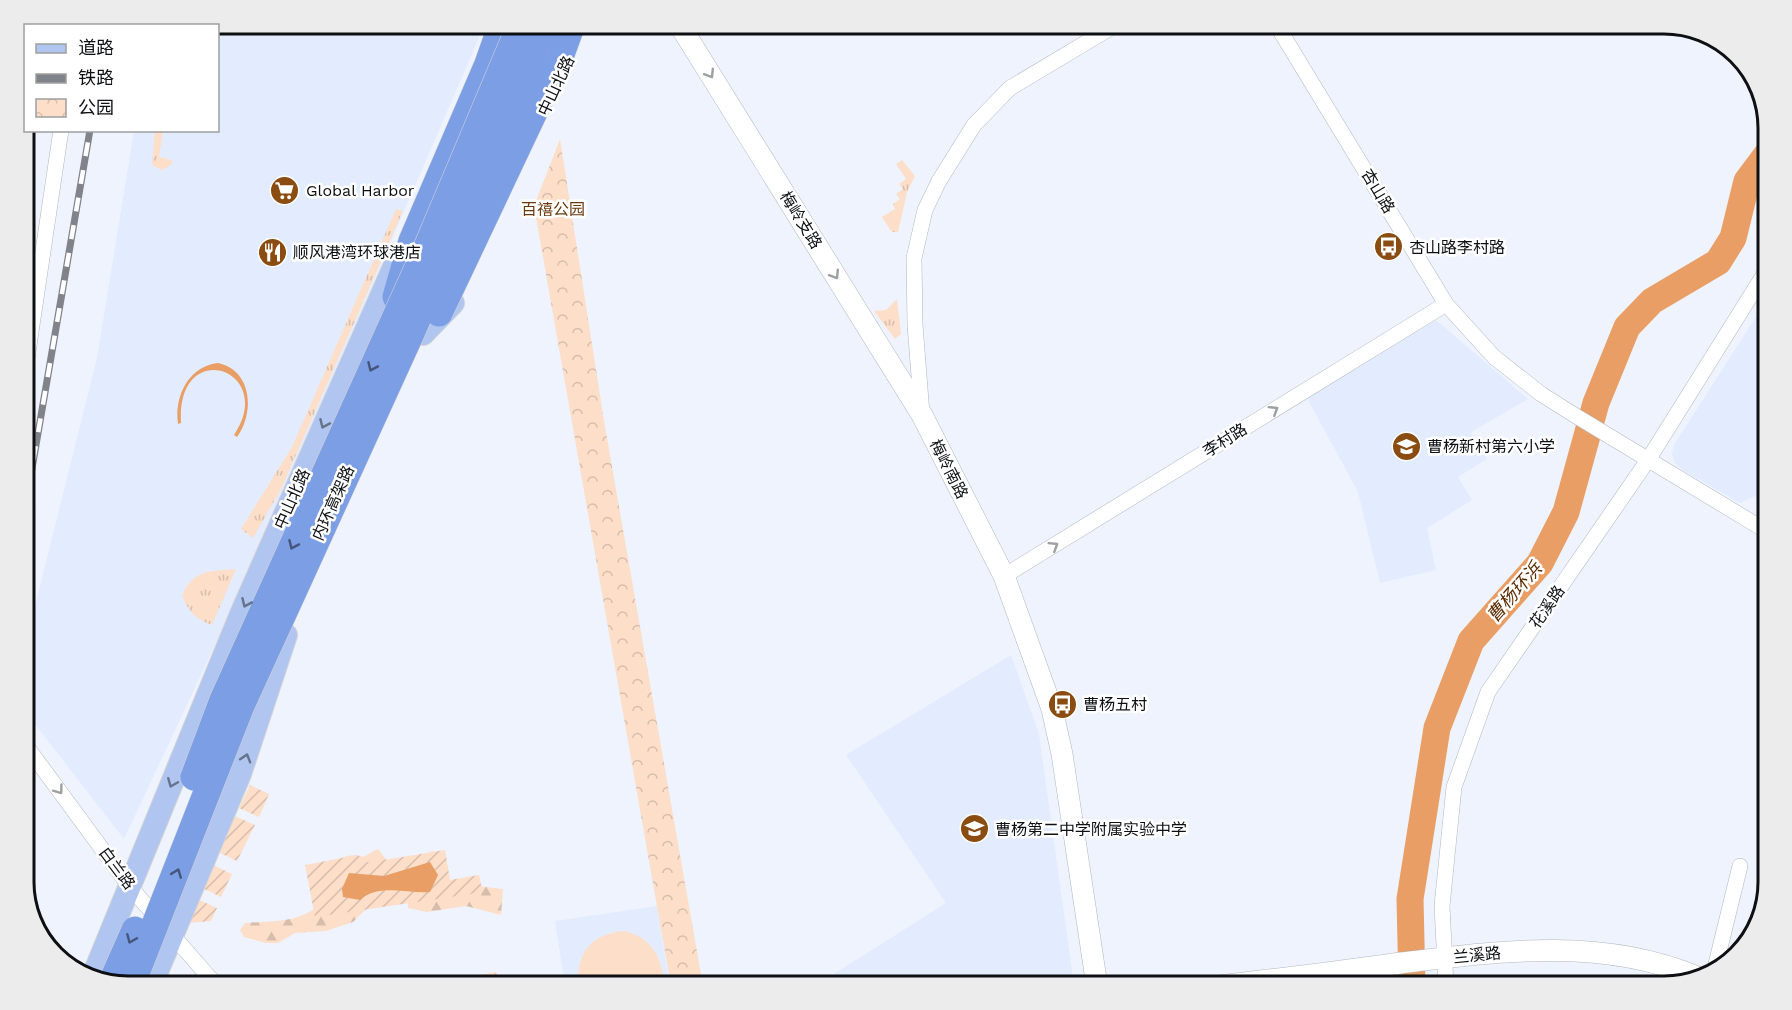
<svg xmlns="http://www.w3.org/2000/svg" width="1792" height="1010" font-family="'Work Sans','Noto Sans SC',sans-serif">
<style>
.built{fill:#e3ecff}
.grass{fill:url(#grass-tufts)}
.forest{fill:url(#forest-firs)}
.park{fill:url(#park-crowns)}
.garden{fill:url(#garden-furrows)}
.pitch{fill:#fcdec9}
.water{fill:#e89e65}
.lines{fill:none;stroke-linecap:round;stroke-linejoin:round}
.river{stroke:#e89e65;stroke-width:27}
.street-casing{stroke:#b1b7c2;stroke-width:16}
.secondary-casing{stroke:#b1b7c2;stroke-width:22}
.primary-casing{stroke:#d3d4d4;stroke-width:24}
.highway-casing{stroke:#d3d4d4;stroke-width:28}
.street{stroke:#fff;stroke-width:15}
.secondary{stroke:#fff;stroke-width:21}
.primary{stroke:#b0c5ef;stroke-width:22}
.highway{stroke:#7c9ee5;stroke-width:27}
.rail-casing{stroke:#80848a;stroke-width:7}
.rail{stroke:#fff;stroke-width:4.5;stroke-dasharray:14;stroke-linecap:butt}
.highway-bridge-casing{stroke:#d3d4d4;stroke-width:28;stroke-linecap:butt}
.highway-bridge{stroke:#7c9ee5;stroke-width:27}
.oneway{stroke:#9e9fa0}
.oneway2{stroke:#44567c}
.oneway3{stroke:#67738c}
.labels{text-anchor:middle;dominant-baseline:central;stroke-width:5;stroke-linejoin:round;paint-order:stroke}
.street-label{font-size:16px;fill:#0d0f12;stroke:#fff}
.poi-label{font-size:16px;fill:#0d0f12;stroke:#fff;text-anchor:start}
.park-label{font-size:16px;fill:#6a3a0e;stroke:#fff}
.water-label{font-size:18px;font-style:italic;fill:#5b2c00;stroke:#fff}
.rim{fill:none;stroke:#0d0f12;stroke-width:3}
</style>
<defs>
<pattern id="grass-tufts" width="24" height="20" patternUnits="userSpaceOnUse" patternTransform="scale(1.5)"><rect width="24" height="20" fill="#fcdec9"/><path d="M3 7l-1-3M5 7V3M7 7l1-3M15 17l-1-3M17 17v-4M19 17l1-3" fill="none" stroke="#d7bdac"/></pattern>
<pattern id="forest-firs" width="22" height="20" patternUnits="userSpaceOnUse" patternTransform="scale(1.5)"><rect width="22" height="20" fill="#fcdec9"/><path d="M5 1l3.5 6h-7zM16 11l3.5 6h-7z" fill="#d7bdac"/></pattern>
<pattern id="park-crowns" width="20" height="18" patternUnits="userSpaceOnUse" patternTransform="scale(1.5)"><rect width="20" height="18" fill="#fcdec9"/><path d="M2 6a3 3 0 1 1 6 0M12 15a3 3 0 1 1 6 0" fill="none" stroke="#d7bdac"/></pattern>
<pattern id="garden-furrows" width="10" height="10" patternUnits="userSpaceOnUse" patternTransform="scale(1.5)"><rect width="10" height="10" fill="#fcdec9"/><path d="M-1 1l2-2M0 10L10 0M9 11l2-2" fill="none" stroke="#d7bdac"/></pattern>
</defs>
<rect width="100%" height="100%" fill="#eef3fd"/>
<g class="built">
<path d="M 152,24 L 485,24 L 231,611 L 124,839 L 24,710 L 24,650 L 97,358 L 134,131 L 218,130 L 218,26 Z"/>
<path d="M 1768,298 L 1768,490 L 1740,503 L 1684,471 L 1675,463 L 1672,454 L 1674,445 Z"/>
<path d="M 1436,320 L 1528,399 L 1471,432 L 1487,459 L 1458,477 L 1472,500 L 1427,528 L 1436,570 L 1380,583 L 1358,492 L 1307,398 Z"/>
<path d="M 1011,655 L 1039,734 L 1074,985 L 815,986 L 946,903 L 846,755 Z"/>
<path d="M 657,906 L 670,986 L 565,986 L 555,921 Z"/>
</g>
<g class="grass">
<path d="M 155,131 L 163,131 L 159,157 L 172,160 L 171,165 L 162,170 L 152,165 Z"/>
<path d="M 902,160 L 915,176 L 907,192 L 898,232 L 892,232 L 882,217 L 895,209 L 893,204 L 900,199 L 896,194 L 903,189 L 899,184 L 906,179 L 896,164 Z"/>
<path d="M 396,209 L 403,211 L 281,489 L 253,538 L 241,529 L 292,447 Z"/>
<path d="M 897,299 L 901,334 L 895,339 L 874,311 L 886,310 Z"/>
<path d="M 236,569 L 212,625 C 195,619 188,611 182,595 C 194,569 210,571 236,569 Z"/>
</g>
<g class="forest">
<path d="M 378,849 L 388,862 L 387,896 L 364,911 L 353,922 L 326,931 L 295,933 L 278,943 L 266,943 L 244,937 L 240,930 L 245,923 C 267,921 299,923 316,907 L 334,861 C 344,857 352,853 363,857 Z"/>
<path d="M 434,851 L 445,878 L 461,884 L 503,889 L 501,915 L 466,906 L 427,912 L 408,908 L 406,859 Z"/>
</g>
<path class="park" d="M 560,139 L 604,421 L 703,986 L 671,986 L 534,206 Z"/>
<g class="garden">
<path d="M 250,785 L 269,794 L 259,817 L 239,808 Z"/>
<path d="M 235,816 L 255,825 L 237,861 L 218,852 Z"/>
<path d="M 445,850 L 450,880 L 479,875 L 482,889 L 477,893 L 315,917 L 305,865 L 358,855 L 366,862 L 372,862 Z"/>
<path d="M 213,865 L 232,874 L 221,897 L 202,888 Z"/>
<path d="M 197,899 L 217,908 L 211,921 L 188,923 Z"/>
<path d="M 496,972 L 499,986 L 472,986 L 470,977 Z"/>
</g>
<path class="pitch" d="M 625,931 C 654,939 661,958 665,986 L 579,986 C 575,953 592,933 625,931 Z"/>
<g class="water">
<path d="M 218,363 C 252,370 255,412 237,437 L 234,435 C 278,369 176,335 181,423 L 178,424 C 174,396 189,366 218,363 Z"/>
<path d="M 430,862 L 438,875 L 430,892 C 408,894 378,883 360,900 L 343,897 L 342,889 L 349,873 L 384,876 Z"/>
</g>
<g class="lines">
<path class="river" d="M 1412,986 L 1410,899 L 1437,728 L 1471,641 L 1540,563 L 1566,512 L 1596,403 L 1627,327 L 1652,301 L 1718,262 L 1733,238 L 1747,181 L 1768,153"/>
<defs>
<g id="street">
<path d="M 1276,24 L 1446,304 L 1494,357 L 1541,394 L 1576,416 L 1768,532"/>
<path d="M 24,379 L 61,130"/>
<path d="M 922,414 L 915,325 L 914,258 L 925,210 L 939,181 L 974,125 L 1010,88 L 1117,24"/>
<path d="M 1004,576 L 1446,304"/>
<path d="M 24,743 L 130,887 L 217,986"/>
<path d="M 1714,972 L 1740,866"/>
<path d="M 1446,986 L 1442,906 L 1454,787 L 1488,692 L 1648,460 L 1768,268"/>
</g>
<g id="secondary">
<path d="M 679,24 L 922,415 L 1004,576 L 1052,709 L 1062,754 L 1097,986"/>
<path d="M 1220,986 C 1280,979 1340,971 1401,963 C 1500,951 1602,937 1697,977"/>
</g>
<g id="primary">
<path d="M 423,334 L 453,303"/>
<path d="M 93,976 L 241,614 L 397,260"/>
<path d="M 151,986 L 240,774 L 286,635"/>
</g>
<path id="highway" d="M 396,297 L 412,241 L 488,64 L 502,24"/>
</defs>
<use href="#street" class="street-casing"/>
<use href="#secondary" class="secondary-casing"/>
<use href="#primary" class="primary-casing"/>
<use href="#highway" class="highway-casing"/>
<use href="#street" class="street"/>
<use href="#secondary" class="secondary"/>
<use href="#primary" class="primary"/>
<use href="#highway" class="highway"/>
<defs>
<path id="rail" d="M 24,515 L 90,130"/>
</defs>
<use href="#rail" class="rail-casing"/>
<use href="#rail" class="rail"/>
<defs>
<g id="highway-bridge">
<path d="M 439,313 L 560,57 L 572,24"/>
<path d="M 194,777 L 223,700 L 425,252 L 521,24"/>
<path d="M 112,982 L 135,930"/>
<path d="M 131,986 L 240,708 L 412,331 L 545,24"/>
</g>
</defs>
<use href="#highway-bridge" class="highway-bridge-casing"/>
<use href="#highway-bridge" class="highway-bridge"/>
</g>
<defs><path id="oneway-chevron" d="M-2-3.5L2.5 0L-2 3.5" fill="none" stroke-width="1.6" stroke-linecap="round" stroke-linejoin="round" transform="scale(1.5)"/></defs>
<g class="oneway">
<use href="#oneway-chevron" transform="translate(710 74) rotate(58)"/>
<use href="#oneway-chevron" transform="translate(835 275) rotate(58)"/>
<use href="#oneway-chevron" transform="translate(1274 410) rotate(-32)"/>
<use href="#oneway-chevron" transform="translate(1054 546) rotate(-32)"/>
<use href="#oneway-chevron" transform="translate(59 790) rotate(54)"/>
</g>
<g class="oneway2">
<use href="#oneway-chevron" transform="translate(372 367) rotate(114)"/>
<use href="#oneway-chevron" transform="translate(293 545) rotate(114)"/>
<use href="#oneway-chevron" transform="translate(177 873) rotate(-69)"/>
<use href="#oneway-chevron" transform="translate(131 939) rotate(113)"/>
</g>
<g class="oneway3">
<use href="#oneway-chevron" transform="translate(324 424) rotate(114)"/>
<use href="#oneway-chevron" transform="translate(246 603) rotate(114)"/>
<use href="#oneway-chevron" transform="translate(246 758) rotate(-73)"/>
<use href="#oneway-chevron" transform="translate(172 783) rotate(112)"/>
</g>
<defs>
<symbol id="supermarket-disc" viewBox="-11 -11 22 22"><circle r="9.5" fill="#8a4c10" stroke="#fff"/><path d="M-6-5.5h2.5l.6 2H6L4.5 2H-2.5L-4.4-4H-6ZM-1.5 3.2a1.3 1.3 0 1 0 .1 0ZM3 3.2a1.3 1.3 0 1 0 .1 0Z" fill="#fff"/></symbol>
<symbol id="bus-disc" viewBox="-11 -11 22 22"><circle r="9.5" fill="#8a4c10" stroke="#fff"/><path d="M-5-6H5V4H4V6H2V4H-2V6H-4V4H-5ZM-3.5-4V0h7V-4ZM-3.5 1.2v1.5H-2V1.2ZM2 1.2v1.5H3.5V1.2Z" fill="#fff"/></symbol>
<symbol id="restaurant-disc" viewBox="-11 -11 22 22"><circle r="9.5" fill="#8a4c10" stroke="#fff"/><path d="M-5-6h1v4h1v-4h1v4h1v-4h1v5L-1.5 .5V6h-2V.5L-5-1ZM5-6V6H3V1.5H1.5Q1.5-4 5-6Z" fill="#fff"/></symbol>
<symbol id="school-disc" viewBox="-11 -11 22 22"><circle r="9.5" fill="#8a4c10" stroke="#fff"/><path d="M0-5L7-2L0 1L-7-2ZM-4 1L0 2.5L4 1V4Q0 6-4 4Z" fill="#fff"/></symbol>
</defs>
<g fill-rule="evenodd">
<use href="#supermarket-disc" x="268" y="174" width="33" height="33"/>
<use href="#bus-disc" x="1372" y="230" width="33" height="33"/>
<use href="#restaurant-disc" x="256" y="236" width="33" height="33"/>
<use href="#school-disc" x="1390" y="430" width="33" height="33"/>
<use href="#bus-disc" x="1046" y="688" width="33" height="33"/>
<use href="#school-disc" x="958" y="812" width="33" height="33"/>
</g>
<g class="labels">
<g class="street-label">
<text transform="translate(556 86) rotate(-65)">中山北路</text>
<text transform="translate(1378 191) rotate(59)">杏山路</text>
<text transform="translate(801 220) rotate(58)">梅岭支路</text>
<text transform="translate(1225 440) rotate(-32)">李村路</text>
<text transform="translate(949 469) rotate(63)">梅岭南路</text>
<text transform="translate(292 499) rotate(-66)">中山北路</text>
<text transform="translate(333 503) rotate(-66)">内环高架路</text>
<text transform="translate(1547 607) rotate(-55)">花溪路</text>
<text transform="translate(117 868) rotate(53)">白兰路</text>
<text transform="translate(1477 955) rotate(-6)">兰溪路</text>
</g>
<g class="poi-label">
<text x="306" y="190">Global Harbor</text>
<text x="1409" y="247">杏山路李村路</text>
<text x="293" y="252">顺风港湾环球港店</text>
<text x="1427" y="446">曹杨新村第六小学</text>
<text x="1083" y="704">曹杨五村</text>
<text x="995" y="829">曹杨第二中学附属实验中学</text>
</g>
<g class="park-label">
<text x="553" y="209">百禧公园</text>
</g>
<g class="water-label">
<text transform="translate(1514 592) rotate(-49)">曹杨环浜</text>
</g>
</g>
<path d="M0 0H1792V1010H0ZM128 34H1664A94 94 0 0 1 1758 128V882A94 94 0 0 1 1664 976H128A94 94 0 0 1 34 882V128A94 94 0 0 1 128 34Z" fill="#ececec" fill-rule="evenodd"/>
<path class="rim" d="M128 34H1664A94 94 0 0 1 1758 128V882A94 94 0 0 1 1664 976H128A94 94 0 0 1 34 882V128A94 94 0 0 1 128 34Z"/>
<rect x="24" y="24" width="195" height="108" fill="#ffffff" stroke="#9e9fa0" stroke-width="1.5"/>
<rect x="36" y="44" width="30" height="9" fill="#b0c5ef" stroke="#9e9fa0" stroke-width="1.5"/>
<text x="78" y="54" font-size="18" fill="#0d0f12">道路</text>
<rect x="36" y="74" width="30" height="9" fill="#80848a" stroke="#9e9fa0" stroke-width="1.5"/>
<text x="78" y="84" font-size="18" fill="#0d0f12">铁路</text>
<rect x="36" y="99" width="30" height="18" fill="url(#park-crowns)" stroke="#9e9fa0" stroke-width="1.5"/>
<text x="78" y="114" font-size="18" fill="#0d0f12">公园</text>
</svg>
